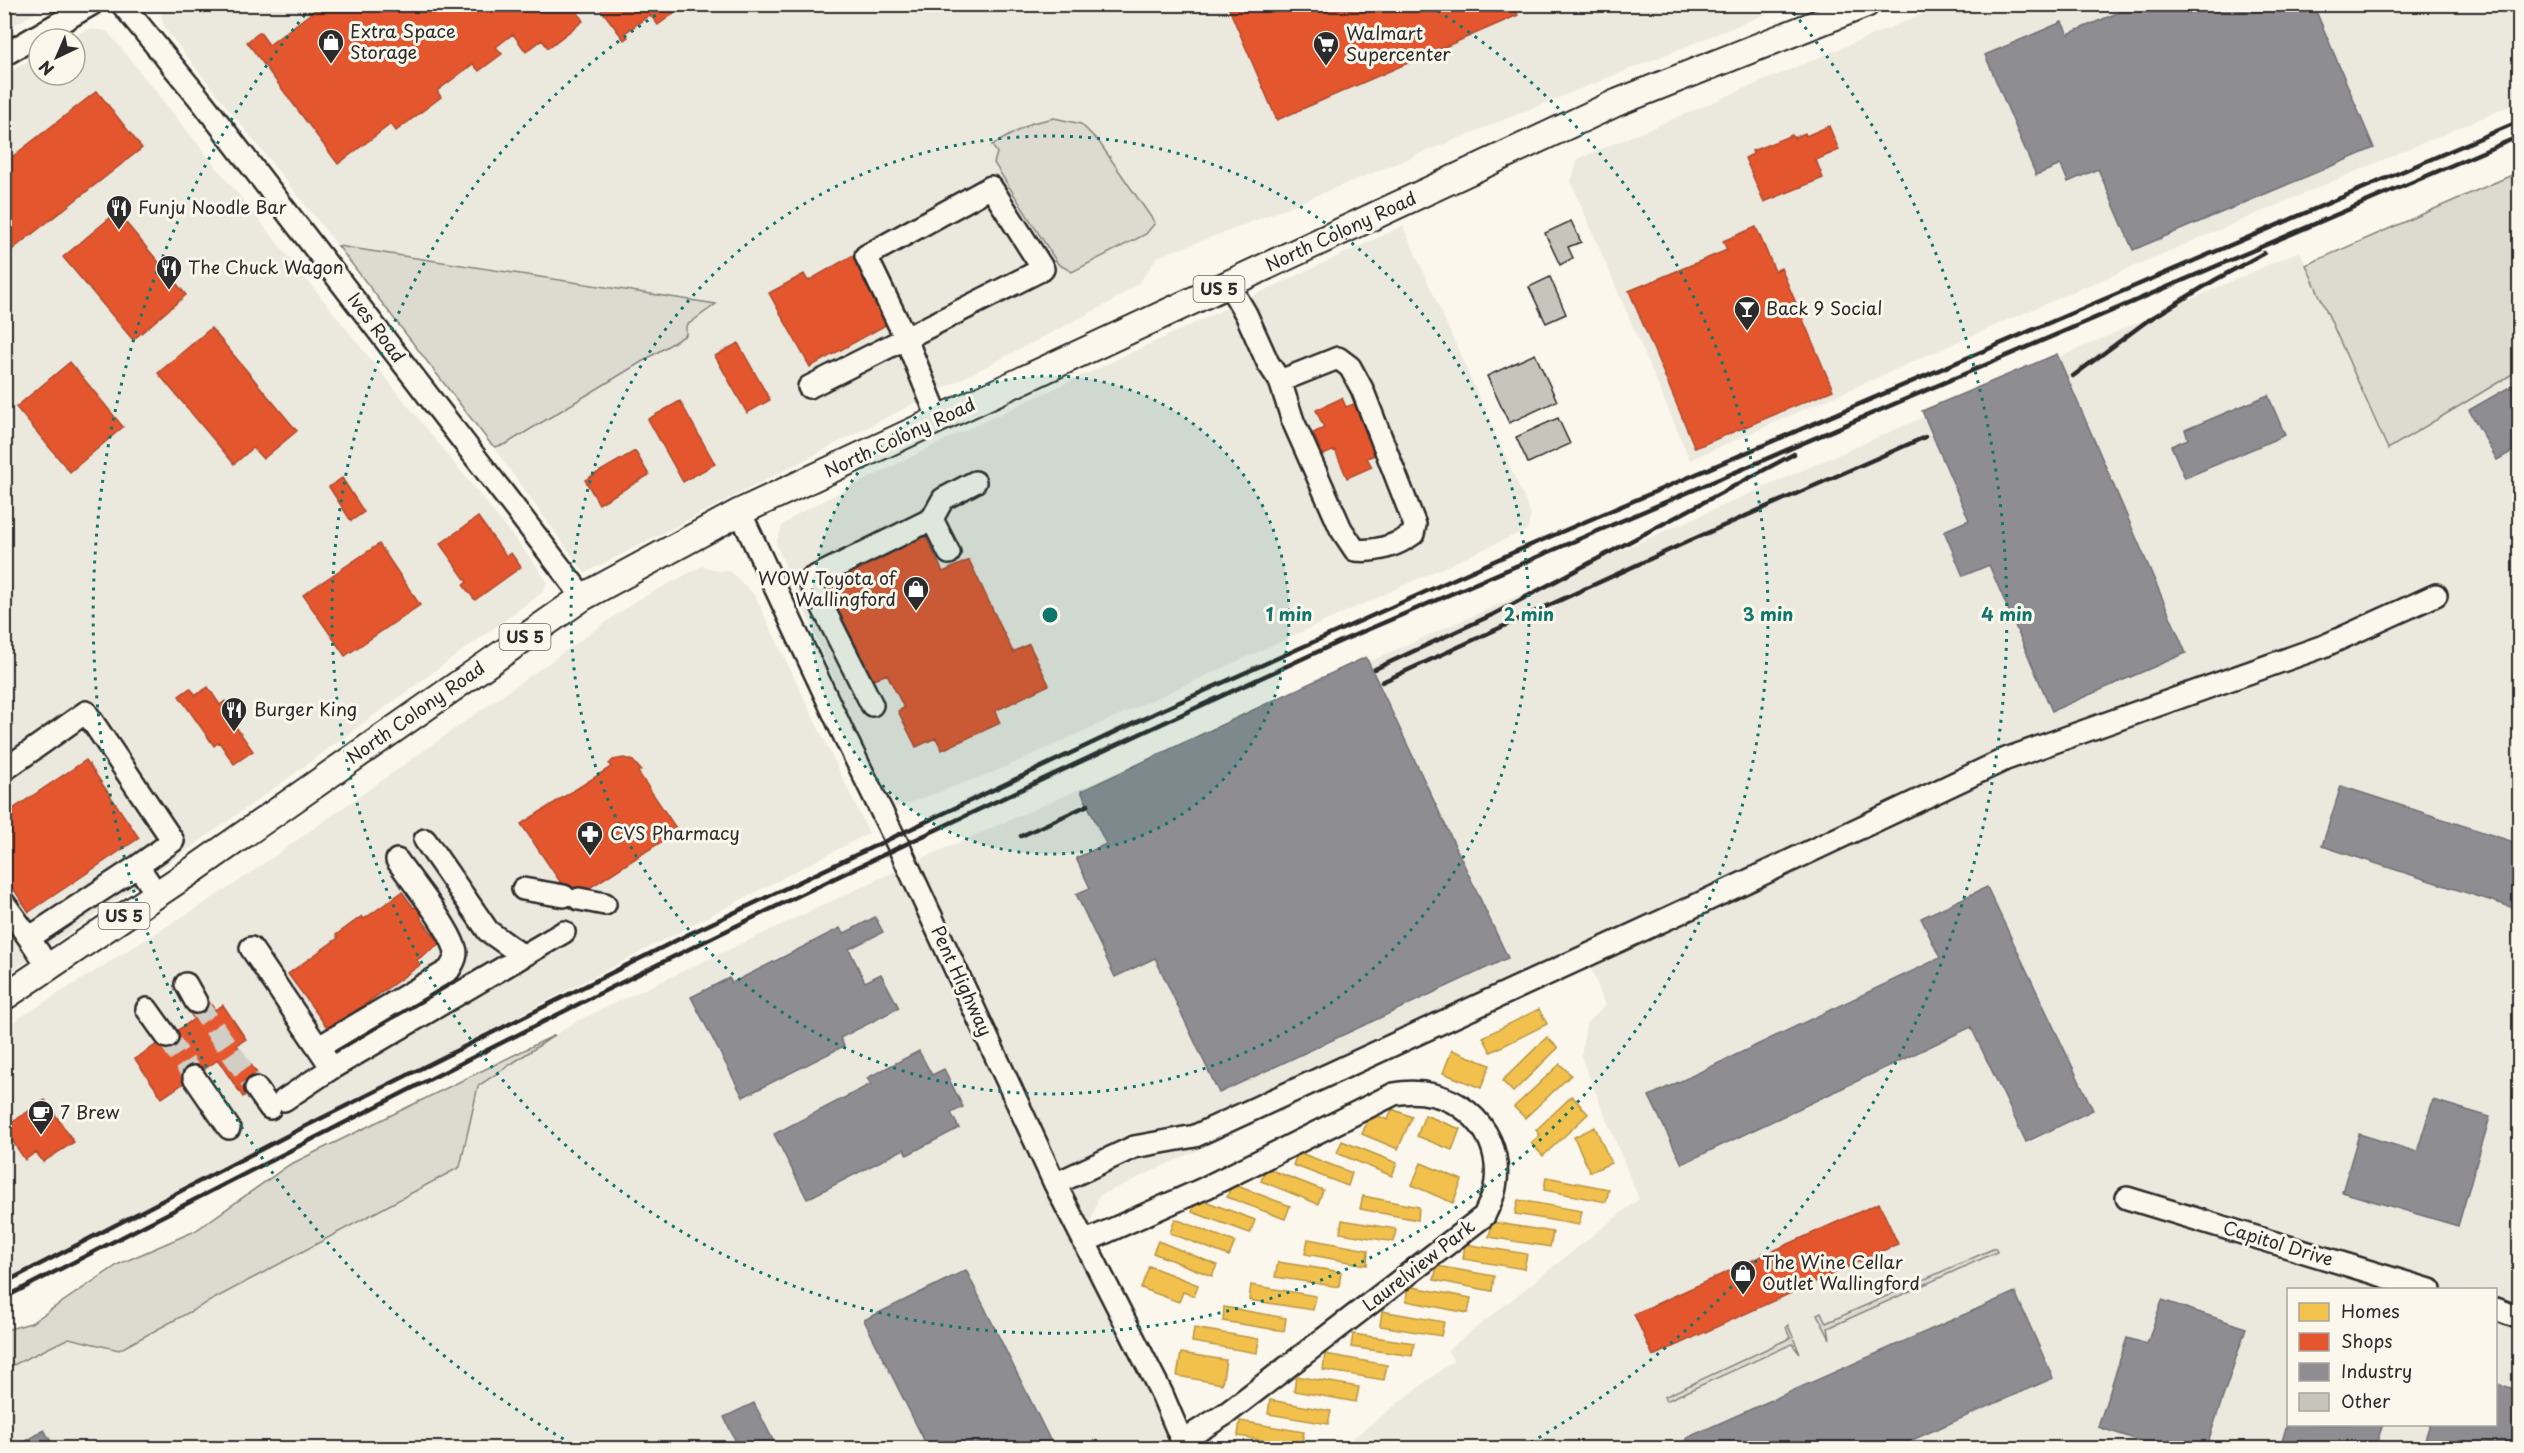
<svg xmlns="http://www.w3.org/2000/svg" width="2524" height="1453" font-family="'Playpen Sans',sans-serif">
<rect width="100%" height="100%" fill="#fbf7ec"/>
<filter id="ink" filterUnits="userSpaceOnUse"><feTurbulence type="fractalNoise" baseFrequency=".0167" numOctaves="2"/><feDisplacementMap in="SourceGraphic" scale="12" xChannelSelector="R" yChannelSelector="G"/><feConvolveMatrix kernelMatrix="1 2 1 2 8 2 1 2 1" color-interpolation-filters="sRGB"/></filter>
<g filter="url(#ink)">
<!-- built -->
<path fill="#ebe8de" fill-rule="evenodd" d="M5,4H49V5L5,30Z
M162,4L1788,5L1239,227L1157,257L1140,282L1111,302L585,573L490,443L495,447L506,444L685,335V326L715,304L338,246L165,29L161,15Z
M1944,5H2519V102L2010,319L1690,460L1571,182L1578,159Z
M89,29L107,31L536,565L547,582L543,592L280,784L106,908L5,976L4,75L39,55V75H75V39H66Z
M1403,226L1531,514L1528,529L994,772L889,810L776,544L782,526L799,513L953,436Z
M2300,251L2388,449L2519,370V1448H1340L1453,1361L1448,1350L1639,1199L1581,1057L1586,1024L1605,1006L1591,967L1099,1196L1090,1225L1196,1448H5V1369L69,1338L119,1350L460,1167L478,1086L575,1022L921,859ZM2288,1290H2496V1424H2288Z
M702,566L718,571H730L755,596L869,833L5,1283V1027L235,884L636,601Z"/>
<!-- green -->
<path fill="#dddad0" stroke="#84827e" stroke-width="1.5" d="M1054,118L1081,124L1099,142L1155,223L1146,234L1072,272L1058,264L994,163L997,153L992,145L1032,123Z
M2519,172V370L2388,449L2306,265Z
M338,246L716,304L686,326V335L506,444L495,447L490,443Z
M555,1035L478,1086L460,1167L119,1350L69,1338L5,1369V1330L31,1323L119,1264L195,1231L289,1165Z
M1995,1248L1997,1252L1828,1328L1830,1339L1817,1314L1821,1312L1826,1323Z
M1788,1325L1800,1354L1792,1344L1666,1401L1664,1397L1790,1338L1786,1327Z"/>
<!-- homes -->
<path fill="#f2c14e" stroke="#b69444" stroke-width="1.5" d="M1539,1009L1547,1024L1491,1052L1483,1037Z
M1547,1037L1558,1048L1513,1092L1502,1081Z
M1452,1050L1490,1065L1481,1088L1443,1073Z
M1560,1064L1571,1075L1525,1118L1514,1107Z
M1572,1096L1588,1114L1543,1156L1531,1143L1540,1135L1536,1130Z
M1392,1109L1412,1117L1398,1149L1362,1134L1371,1113L1388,1120Z
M1425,1115L1460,1129L1452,1150L1417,1136Z
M1595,1127L1611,1163L1590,1172L1574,1137Z
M1342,1141L1397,1163L1392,1176L1337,1153Z
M1298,1152L1352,1173L1348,1186L1293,1165Z
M1421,1163L1462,1180L1453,1203L1412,1185Z
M1266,1168L1323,1190L1318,1204L1261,1181Z
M1546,1177L1609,1189L1606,1202L1544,1190Z
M1232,1184L1290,1206L1285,1219L1227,1197Z
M1363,1196L1419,1207L1418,1220L1360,1209Z
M1197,1198L1255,1220L1250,1233L1192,1212Z
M1518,1200L1582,1211L1579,1225L1515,1214Z
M1175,1219L1235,1242L1229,1256L1170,1233Z
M1342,1220L1396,1229L1394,1242L1340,1233Z
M1492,1222L1553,1232L1550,1247L1489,1237Z
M1308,1239L1368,1250L1367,1265L1305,1254Z
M1158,1241L1217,1265L1212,1276L1153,1253Z
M1465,1244L1527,1254L1524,1269L1463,1259Z
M1278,1262L1341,1272L1339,1287L1275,1277Z
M1149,1266L1198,1285L1194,1296L1183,1292L1179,1302L1141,1288Z
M1437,1266L1494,1276L1492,1291L1434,1280Z
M1251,1285L1316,1296L1313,1310L1249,1300Z
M1408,1286L1471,1298L1468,1313L1406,1301Z
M1224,1307L1286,1318L1284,1331L1223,1321Z
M1382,1311L1444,1322L1441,1336L1380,1326Z
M1194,1328L1259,1339L1257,1353L1192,1342Z
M1353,1334L1414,1343L1412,1356L1351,1347Z
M1181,1353L1226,1360L1222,1384L1177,1376Z
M1325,1354L1387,1365L1384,1380L1323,1370Z
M1296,1376L1359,1387L1356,1402L1294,1391Z
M1270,1400L1331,1411L1328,1424L1268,1414Z
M1240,1421L1304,1432L1301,1447L1238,1436Z"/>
<!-- shops -->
<path fill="#e4572e" stroke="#ac4a2d" stroke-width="1.5" d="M323,4H589L578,13L583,21L548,48L542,40L526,52L513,34L496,47L502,54L479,71L473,64L437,91L441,97L396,131L391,124L338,164L247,42L260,32L269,45Z
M597,4H686L658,25L650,15L625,33L628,37L624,40Z
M1227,4H1513L1518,15L1277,120Z
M97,91L142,148L4,256V163Z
M1829,126L1839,150L1816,160L1823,178L1764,202L1745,158L1753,154L1752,151L1792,135L1794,138L1805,133L1806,136Z
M117,212L186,295L133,340L63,257Z
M1756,227L1775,271L1781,268L1833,390L1695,448L1629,291L1727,250L1723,241Z
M855,254L893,321L810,367L769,293L804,274L808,281Z
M211,328L297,431L263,459L253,448L234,464L158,373Z
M738,343L770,400L747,413L715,356Z
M70,362L123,427L70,472L16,407Z
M1342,398L1346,407L1354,404L1377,454L1367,458L1372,467L1347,478L1335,450L1323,455L1313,433L1324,428L1316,410Z
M680,401L715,464L683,482L648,419Z
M635,451L649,475L599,504L585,480Z
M342,478L364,512L351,521L329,487Z
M478,517L506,556L511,553L521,567L475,600L463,585L467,582L440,544Z
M923,531L943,572L969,560L1013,652L1029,644L1049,685L995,711L1000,723L942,750L936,738L916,747L898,711L904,708L887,674L873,680L823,579Z
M379,544L420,605L345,656L303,595Z
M208,687L220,705L225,701L236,717L231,720L253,751L234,764L219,742L214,746L179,696L190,688L196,695Z
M624,758L633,761L641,770L638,772L678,831L580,894L577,909L563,906L559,885L561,883L521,824L611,767L609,764L613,760Z
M86,760L139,838L29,912L4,875V815Z
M402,892L414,908L420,904L426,912L420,917L440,944L417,960L420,965L329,1030L288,974L338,938L336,935L362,916L364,919Z
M205,996L215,1010L223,1005L246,1039L237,1045L264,1083L243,1097L218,1060L162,1098L135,1059L194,1019L187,1009Z
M45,1100L74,1142L43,1162L36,1152L25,1160L4,1128Z
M1879,1203L1898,1244L1653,1356L1634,1314Z"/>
<!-- industry -->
<path fill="#8d8d92" stroke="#707073" stroke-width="1.5" d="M2138,4H2313L2374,148L2133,250L2098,169L2068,182L2061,165L2036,175L1985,55L2062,22L2068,34Z
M2057,354L2186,653L2052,711L1989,565L1963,576L1944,531L1969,520L1922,411Z
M2520,381V447L2497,460L2469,410Z
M2268,395L2285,435L2185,478L2171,446L2188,439L2185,430Z
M1366,657L1508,958L1219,1093L1155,958L1115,977L1076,894L1090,888L1076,858L1106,844L1081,791Z
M2341,786L2520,844V910L2322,846Z
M1987,887L2093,1110L2026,1142L1971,1027L1682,1164L1649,1096L1940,958L1921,918Z
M875,917L883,932L849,949L865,982L881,974L899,1008L840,1038L844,1046L743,1097L691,997L729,978L732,983L840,928L843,934Z
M919,1051L932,1075L944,1069L963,1107L951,1113L959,1128L907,1155L904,1149L807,1199L774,1134L871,1084L867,1078Z
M2433,1100L2490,1117L2458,1226L2342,1192L2359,1134L2417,1152Z
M966,1270L1054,1448H928L864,1320Z
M2015,1292L2053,1378L1894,1448H1691L1686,1438Z
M2162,1300L2246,1328L2206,1448H2162L2098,1427L2127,1338L2147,1344Z
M2496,1383L2520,1391V1448H2422L2430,1424H2496Z
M754,1403L777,1448H732L738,1446L724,1417Z
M2288,1421V1424H2383L2375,1448H2280Z
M44,1430L55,1448H15Z"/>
<!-- building -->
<path fill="#c7c4bc" stroke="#2b2b2b" stroke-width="1.5" d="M1571,221L1581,242L1568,247L1573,258L1560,265L1545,233Z
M1550,277L1566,314L1546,323L1529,287Z
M1535,354L1557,401L1509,423L1487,376Z
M1558,418L1570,444L1528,463L1516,437Z"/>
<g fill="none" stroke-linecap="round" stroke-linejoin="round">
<!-- minor-tunnel -->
<path stroke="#d1cec5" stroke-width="21" stroke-dasharray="21 10" stroke-linecap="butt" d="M196,1002L256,1088
M167,1037L194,1077"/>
<!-- minor casing -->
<g stroke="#2b2b2b" stroke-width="26">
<path id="minor" d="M122,4L203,103L583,597
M4,55L92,4
M1229,285L1246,314L1268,363L1280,381L1293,421L1341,529L1355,550C1376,552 1396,546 1413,534L1415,525L1362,389L1350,367L1338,358L1280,381
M809,387L1043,269L991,187L866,256L906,339L939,420
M740,512L844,735L899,847L1055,1184L1162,1394L1185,1448
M932,519L949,553
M872,705L809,580L932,519L943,499L975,482
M4,770L86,712L173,841L138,866
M425,840L488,931L523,956
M523,889L564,896
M579,899L605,904
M4,903L29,938
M251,948L326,1059
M49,968L29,938L138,866L156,893
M186,984L196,1002
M147,1009L167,1037
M319,1047L449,970C453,963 458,956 455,948C446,922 413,883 397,860
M194,1077L229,1128
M256,1088L270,1108
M284,1100L332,1068L564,932
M1055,1184L1134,1147L1195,1136L1701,903L2006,759L2324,646L2436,595
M2127,1198L2430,1290
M1084,1242L1205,1188L1394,1094C1448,1083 1502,1123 1496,1181C1495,1194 1489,1205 1484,1216L1227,1413L1182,1441
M2496,1309L2520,1318"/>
</g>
<!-- major casing -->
<g stroke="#2b2b2b" stroke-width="30">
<path id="major" d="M4,997L196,868L583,597L740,512L1616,103L1866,4"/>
</g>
<!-- minor -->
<use href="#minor" stroke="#fbf7ec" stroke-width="21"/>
<!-- major -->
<use href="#major" stroke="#fbf7ec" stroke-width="26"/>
<!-- rail -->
<path stroke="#2b2b2b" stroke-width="4.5" d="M2073,376L2147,321L2215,280L2264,253
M1375,669L1494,614L1794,454
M1382,682L1689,541L1925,437
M1021,836L1088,805
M4,1283L302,1128L689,934L1164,709L1512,553L2520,121
M4,1298C231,1181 456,1064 685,951C902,844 1121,742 1341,641L2520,136"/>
</g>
</g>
<!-- distance rings -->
<circle cx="1050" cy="615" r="239" fill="#0f766e" fill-opacity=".12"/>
<g fill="none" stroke="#0f766e" stroke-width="3" stroke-dasharray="3 6">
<circle cx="1050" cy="615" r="239"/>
<circle cx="1050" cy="615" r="479"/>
<path d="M1430 6A718 718 0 1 1 670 6"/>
<path d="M579 1448A957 957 0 0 1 312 6M1788 6A957 957 0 0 1 1521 1448"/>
</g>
<!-- icons -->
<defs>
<g id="shop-pin" transform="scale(1.35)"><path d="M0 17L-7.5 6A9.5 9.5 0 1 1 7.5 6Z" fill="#2b2b2b" stroke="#fbf7ec"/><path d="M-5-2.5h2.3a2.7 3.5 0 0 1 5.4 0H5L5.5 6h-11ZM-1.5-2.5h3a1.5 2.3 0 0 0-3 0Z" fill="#fff"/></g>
<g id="supermarket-pin" transform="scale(1.35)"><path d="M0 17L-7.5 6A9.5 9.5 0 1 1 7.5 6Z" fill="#2b2b2b" stroke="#fbf7ec"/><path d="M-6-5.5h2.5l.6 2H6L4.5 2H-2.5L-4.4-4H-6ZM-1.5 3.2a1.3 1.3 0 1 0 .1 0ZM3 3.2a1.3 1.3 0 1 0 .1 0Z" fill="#fff"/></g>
<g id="restaurant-pin" transform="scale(1.35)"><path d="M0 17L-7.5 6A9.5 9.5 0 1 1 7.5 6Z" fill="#2b2b2b" stroke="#fbf7ec"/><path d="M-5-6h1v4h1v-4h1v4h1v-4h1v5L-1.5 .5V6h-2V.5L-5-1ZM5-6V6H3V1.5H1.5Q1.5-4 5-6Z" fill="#fff"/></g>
<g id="bar-pin" transform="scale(1.35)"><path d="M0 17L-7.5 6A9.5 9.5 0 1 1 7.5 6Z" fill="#2b2b2b" stroke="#fbf7ec"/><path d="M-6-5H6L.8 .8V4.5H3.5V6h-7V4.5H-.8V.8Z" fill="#fff"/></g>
<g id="pharmacy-pin" transform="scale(1.35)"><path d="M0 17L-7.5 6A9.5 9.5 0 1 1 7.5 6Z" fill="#2b2b2b" stroke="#fbf7ec"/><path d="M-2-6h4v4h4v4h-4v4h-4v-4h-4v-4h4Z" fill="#fff"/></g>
<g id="cafe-pin" transform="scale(1.35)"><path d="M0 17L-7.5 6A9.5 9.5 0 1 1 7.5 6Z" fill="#2b2b2b" stroke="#fbf7ec"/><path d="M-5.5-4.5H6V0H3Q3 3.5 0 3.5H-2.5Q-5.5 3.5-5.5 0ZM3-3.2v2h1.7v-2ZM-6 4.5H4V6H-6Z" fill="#fff"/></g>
</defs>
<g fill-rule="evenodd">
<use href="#shop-pin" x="331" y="42"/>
<use href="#supermarket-pin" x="1326" y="44"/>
<use href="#restaurant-pin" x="119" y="208"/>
<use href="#restaurant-pin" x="169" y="268"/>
<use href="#bar-pin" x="1747" y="309"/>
<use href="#shop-pin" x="916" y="589"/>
<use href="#restaurant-pin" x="234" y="710"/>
<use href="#pharmacy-pin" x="590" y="834"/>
<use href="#cafe-pin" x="41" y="1113"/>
<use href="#shop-pin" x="1743" y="1273"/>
</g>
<g text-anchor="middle" stroke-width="6" stroke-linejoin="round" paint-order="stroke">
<!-- shield labels -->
<g fill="#fbf7ec" stroke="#696865" stroke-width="1.5">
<rect x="1193.5" y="276" width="51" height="26" rx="4.5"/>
<rect x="499.5" y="624" width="51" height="26" rx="4.5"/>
<rect x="98.5" y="903" width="51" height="26" rx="4.5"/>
</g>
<g font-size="16" font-weight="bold" fill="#2b2b2b">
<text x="1219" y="295">US 5</text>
<text x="525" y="643">US 5</text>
<text x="124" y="922">US 5</text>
</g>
<!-- poi labels -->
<g font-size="18" fill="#2b2b2b" stroke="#fbf7ec" text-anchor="start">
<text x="350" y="38">Extra Space<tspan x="350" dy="21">Storage</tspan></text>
<text x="1346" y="40">Walmart<tspan x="1346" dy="21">Supercenter</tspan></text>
<text x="138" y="214">Funju Noodle Bar</text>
<text x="188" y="274">The Chuck Wagon</text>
<text x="1766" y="315">Back 9 Social</text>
<text x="896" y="585" text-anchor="end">WOW Toyota of<tspan x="896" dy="21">Wallingford</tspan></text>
<text x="254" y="716">Burger King</text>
<text x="610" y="840">CVS Pharmacy</text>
<text x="60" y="1119">7 Brew</text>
<text x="1762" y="1269">The Wine Cellar<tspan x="1762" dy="21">Outlet Wallingford</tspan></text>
</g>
<!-- street labels -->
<g font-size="18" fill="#2b2b2b" stroke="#fbf7ec">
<text transform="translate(1341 232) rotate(-25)" y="6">North Colony Road</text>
<text transform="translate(376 328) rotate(53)" y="6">Ives Road</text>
<text transform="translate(900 438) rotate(-25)" y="6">North Colony Road</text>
<text transform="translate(416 713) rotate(-35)" y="6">North Colony Road</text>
<text transform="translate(961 981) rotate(65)" y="6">Pent Highway</text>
<text transform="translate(2278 1244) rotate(17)" y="6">Capitol Drive</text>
<text transform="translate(1419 1266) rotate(-38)" y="6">Laurelview Park</text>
</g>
</g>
<circle cx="1050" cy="615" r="9" fill="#0f766e" stroke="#fbf7ec" stroke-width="3"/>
<g font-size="18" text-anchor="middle" font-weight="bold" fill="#0f766e" stroke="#fbf7ec" stroke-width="6" stroke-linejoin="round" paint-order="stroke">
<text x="1289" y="621">1 min</text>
<text x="1529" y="621">2 min</text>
<text x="1768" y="621">3 min</text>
<text x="2007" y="621">4 min</text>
</g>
<!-- margin -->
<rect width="2524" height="1453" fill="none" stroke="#fbf7ec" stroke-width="24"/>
<rect x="12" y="12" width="2500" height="1429" fill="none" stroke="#2b2b2b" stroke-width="2" filter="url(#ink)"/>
<!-- legend -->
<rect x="2287" y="1288" width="210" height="138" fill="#fbf7ec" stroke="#a8a59f" stroke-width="1.5"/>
<rect x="2299" y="1303" width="30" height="18" fill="#f2c14e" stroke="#a8a59f" stroke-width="1.5"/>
<text x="2341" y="1318" font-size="18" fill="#2b2b2b">Homes</text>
<rect x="2299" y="1333" width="30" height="18" fill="#e4572e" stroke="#a8a59f" stroke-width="1.5"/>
<text x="2341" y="1348" font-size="18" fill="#2b2b2b">Shops</text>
<rect x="2299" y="1363" width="30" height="18" fill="#8d8d92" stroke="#a8a59f" stroke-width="1.5"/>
<text x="2341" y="1378" font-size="18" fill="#2b2b2b">Industry</text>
<rect x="2299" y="1393" width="30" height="18" fill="#c7c4bc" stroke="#a8a59f" stroke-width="1.5"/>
<text x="2341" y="1408" font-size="18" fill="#2b2b2b">Other</text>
<!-- north arrow -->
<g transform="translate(57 57) rotate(224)"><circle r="28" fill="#fbf7ec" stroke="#a8a59f" stroke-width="1.5"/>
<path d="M0-4.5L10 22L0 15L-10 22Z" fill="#2b2b2b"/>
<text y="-9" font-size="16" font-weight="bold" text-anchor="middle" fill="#2b2b2b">N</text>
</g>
</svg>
